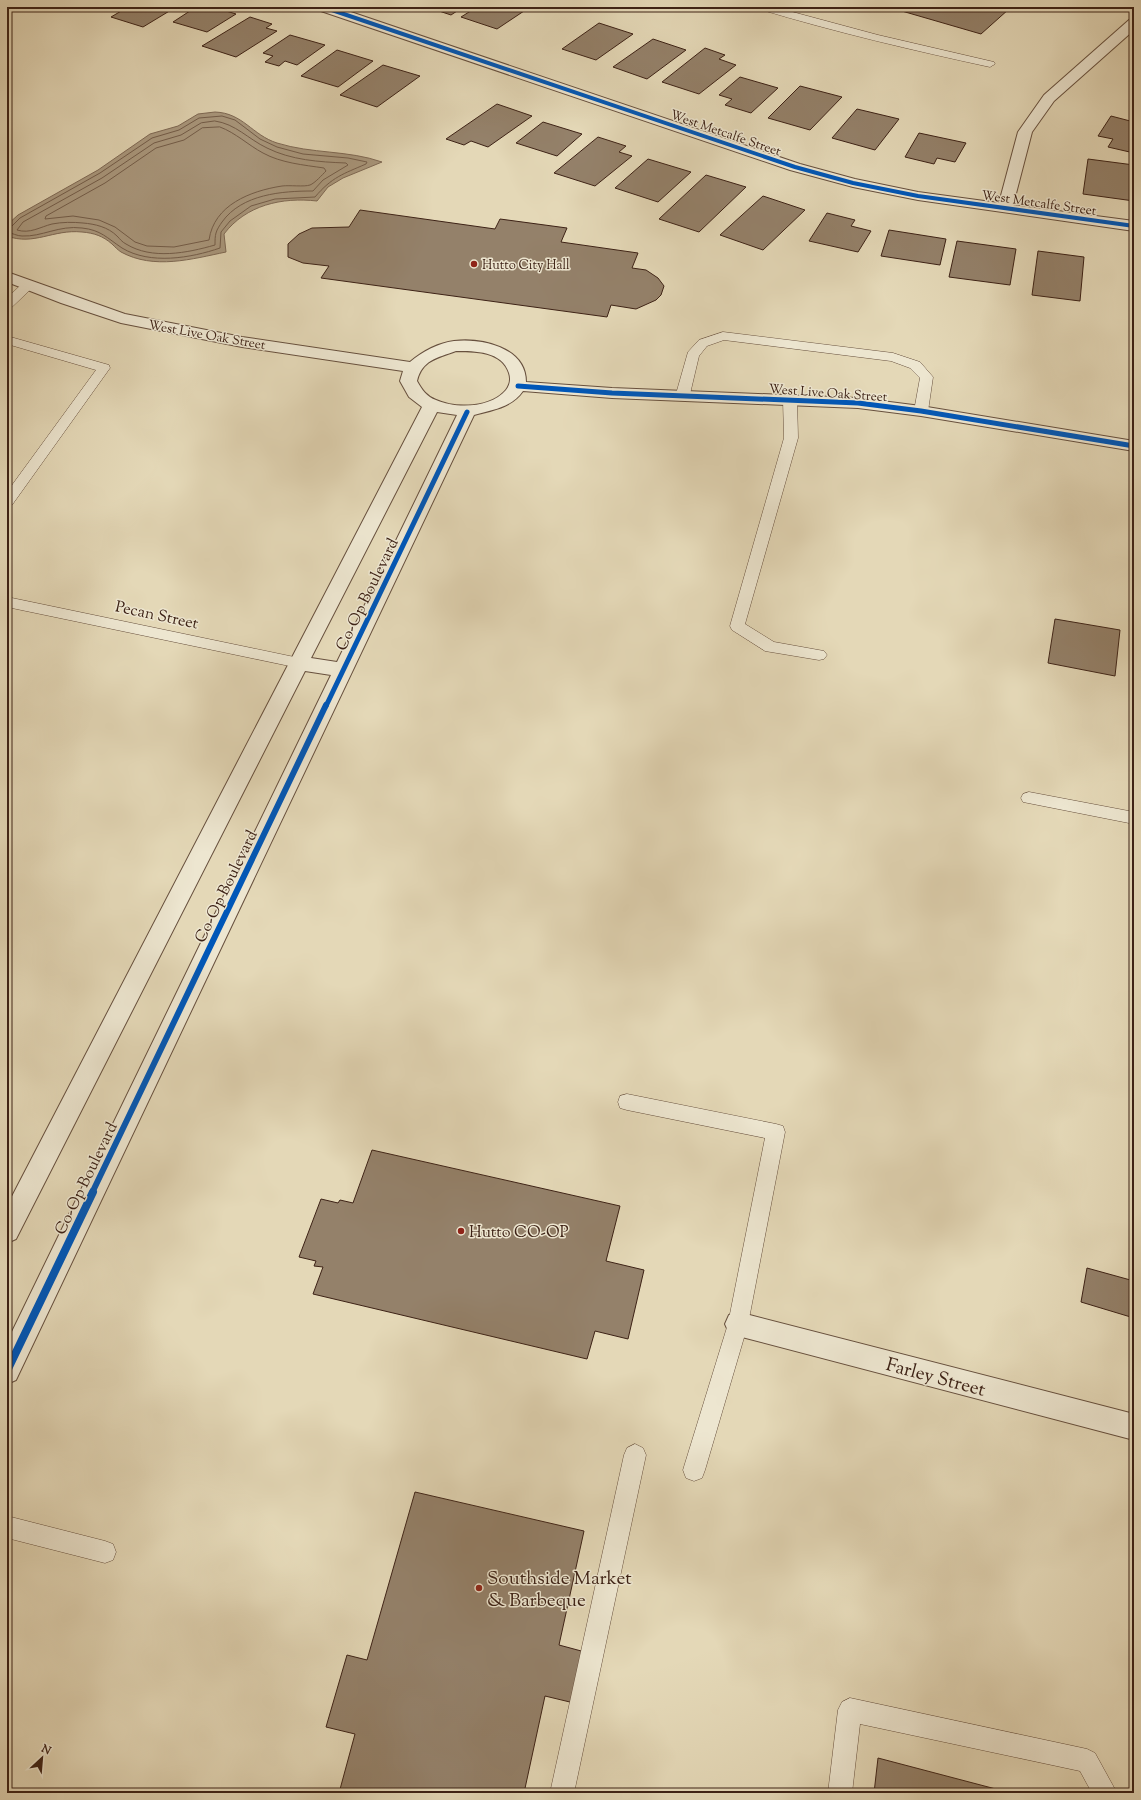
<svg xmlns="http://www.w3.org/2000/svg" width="1141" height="1800" font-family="'Sorts Mill Goudy',serif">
<rect width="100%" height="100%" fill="#e4d8b7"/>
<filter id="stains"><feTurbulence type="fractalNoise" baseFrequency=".005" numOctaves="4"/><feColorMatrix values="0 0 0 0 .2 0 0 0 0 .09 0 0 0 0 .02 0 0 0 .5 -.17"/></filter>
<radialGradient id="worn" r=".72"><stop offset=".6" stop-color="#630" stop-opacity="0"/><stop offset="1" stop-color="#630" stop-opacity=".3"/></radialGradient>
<!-- water -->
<path fill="#ab9a80" stroke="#7f6a56" d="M215,112C243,113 252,135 277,143C312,154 348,150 382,162L343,178L328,187L317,201C282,197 246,205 224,234L226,252C192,259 154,270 121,252C118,250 115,247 112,244C103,236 94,233 82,232C53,229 34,246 7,236V225L18,215L98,170L150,134L178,126L198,114Z"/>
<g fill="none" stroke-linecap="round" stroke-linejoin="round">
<!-- shore -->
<path stroke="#745e4b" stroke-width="1" d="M215,121C236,124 248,139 267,148C291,160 319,162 346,163L348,165L323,180L313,191C282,191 242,194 222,222C220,225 217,229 216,233C215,236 215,241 215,245C187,253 152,260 126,244C122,242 120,239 117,236C108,227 95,224 83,223C73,222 62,222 52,224C40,227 30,234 17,230L23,222L102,178L154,143L181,135L201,123Z
M220,127C236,133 248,145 263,153C281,163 304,165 324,168L326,171C322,175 315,183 310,185C304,187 290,185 282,186C250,191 214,205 209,240L174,247L147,246L135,242L115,227L99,220L73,216L45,219L46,216L105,183L156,148L184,140L202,128Z
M7,227H11L20,218L100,173L152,138L179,130L199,118L222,116L235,120L260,139L277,147L303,154L348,158L367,162L366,164C343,174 332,177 315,197L275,199L251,206L230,221L221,232L220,248C191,258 150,265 122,248C107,238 101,230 82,228C59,225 42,237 22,236C17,236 12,233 7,232"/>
</g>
<!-- building -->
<path fill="#94816a" stroke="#3d2216" d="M128,7H176L143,27L111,17Z
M196,7H213L236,14L207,32L173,22Z
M432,7H463L451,15L430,8Z
M477,7H530L497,29L461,17Z
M888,7H1002L1009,9L981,34Z
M250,17L272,24L266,28L277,31L236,57L202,46Z
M599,23L633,34L596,60L562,49Z
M290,35L325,45L297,65L285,61L279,66L265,62L273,56L263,53Z
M653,39L686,50L647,79L613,67Z
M705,48L725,55L719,59L736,65L699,94L662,82Z
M337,50L373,61L338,87L301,76Z
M383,65L420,76L377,107L340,95Z
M740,77L778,88L751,113L725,105L732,99L719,95Z
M800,86L842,97L810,130L768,118Z
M497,104L532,116L488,147L471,141L464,145L446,139Z
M857,109L899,119L875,150L832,138Z
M1111,116L1134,122V153L1108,147L1113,139L1098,136Z
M543,122L582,134L557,156L516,143Z
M919,133L966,143L955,162L937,158L934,164L905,157Z
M598,137L626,146L619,152L632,156L595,186L554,173Z
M648,159L691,172L658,202L615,188Z
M1088,159L1134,165V201L1083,194Z
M706,175L746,187L699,232L659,219Z
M763,196L805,210L763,250L720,235Z
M360,210L495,229L500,219L567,228L561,242L638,253L632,268L646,270L658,278L664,286L661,295L656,300L636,309L611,305L607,317L321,278L329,266L303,263L288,257V244L299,234L312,228L349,227Z
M827,213L855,220L851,226L871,231L858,252L809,241Z
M889,230L946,239L940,265L881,256Z
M957,241L1016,249L1010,285L949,277Z
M1038,251L1084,257L1080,301L1032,295Z
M1055,619L1120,630L1115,676L1048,663Z
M372,1150L620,1206L606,1261L644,1270L628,1339L595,1331L587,1359L313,1294L323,1267L314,1266L316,1261L299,1257L321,1199L338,1203L340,1200L353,1203Z
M1087,1268L1134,1281V1318L1081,1302Z
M415,1492L584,1531L559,1645L585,1652L574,1703L545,1696L524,1793H339L355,1734L326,1727L347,1655L367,1660Z
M878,1758L1011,1793H874Z"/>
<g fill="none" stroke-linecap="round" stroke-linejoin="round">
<!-- service casing -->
<g stroke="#67503e" stroke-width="1">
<path id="service" d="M758,7H774L878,35L994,62L995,64L990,67C912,50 835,32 759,9Z
M28,281L32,282L34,285L32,288L11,308L7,309V298L24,282Z
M723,332L893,353L920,362L933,377L928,411L926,414H916L914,411L920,378L910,368L891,361L724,340L707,346L699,356L690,394L688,397H678L676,394L688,352L699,340Z
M7,336L109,365L110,368L12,505L7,506V492L96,370L7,344Z
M790,395L795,396L797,399L798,438L745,624L774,642L824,651L827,655L824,659L819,660L765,651L732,630L730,626L784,438L783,399L785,396Z
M7,597L299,658L304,659L307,663L304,667L299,668L7,607Z
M1029,792L1134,812V824L1023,802L1021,798L1023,794Z
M627,1094L776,1124L783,1126L785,1132L748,1324L705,1470L702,1478L694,1481L686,1478L683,1470L728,1324L765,1138L627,1110L620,1108L618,1102L620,1096Z
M635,1444L643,1448L646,1455L574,1793H550L624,1455L627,1448Z
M7,1516L105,1541L113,1544L116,1552L113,1560L105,1563L7,1538Z
M850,1698L1087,1749L1095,1753L1117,1793H1092L1080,1771L860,1724L852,1793H828L838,1710L842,1702Z"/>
</g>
<!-- minor casing -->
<g stroke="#67503e" stroke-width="2">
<path id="minor" d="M317,7H336L800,164L855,179L918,192L999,203L1018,132L1044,95L1129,20L1134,19V30L1054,101L1032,132L1013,205L1134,221V231L918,200L853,187L790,170L318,10Z
M7,272L125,314L242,337L410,362C422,352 438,343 454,341C481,338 526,347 526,382L612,388L858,398L921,406L1134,441V451L921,416L858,408L612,398L523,391C511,408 492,410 474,415L16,1380L7,1384V1342L331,675L305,671L16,1239L7,1243V1206L422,407L409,397L400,381L403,371L242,347L121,323L61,303L7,282ZM456,351C475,351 502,351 509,373C511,379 510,385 506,390C491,408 456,409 436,400C427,397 422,390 417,381C422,360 437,358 456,351ZM437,412L457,415L337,662L311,658Z
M738,1312L1134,1414V1440L738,1336L729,1333L725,1324L729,1315Z"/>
</g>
<!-- service -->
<use href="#service" fill="#ede6d0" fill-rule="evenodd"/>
<!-- minor -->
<use href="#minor" fill="#ede6d0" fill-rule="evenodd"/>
<!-- cycleway-far3 casing -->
<g stroke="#ede6d0" stroke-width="5.5">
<path id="cycleway-far3" d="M323,7L795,167L853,183L918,196L1134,226"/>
</g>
<!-- cycleway-far2 casing -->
<g stroke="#ede6d0" stroke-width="7">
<path id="cycleway-far2" d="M518,386L612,393L858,403L921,411L1134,446
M326,706L467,412"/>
</g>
<!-- cycleway-far1 casing -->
<g stroke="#ede6d0" stroke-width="8">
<path id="cycleway-far1" d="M92,1193L326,705"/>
</g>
<!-- cycleway casing -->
<g stroke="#ede6d0" stroke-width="10">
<path id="cycleway" d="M7,1371L93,1192"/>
</g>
<!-- cycleway-far3 -->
<use href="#cycleway-far3" stroke="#0057b8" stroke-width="4"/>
<!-- cycleway-far2 -->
<use href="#cycleway-far2" stroke="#0057b8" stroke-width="5"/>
<!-- cycleway-far1 -->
<use href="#cycleway-far1" stroke="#0057b8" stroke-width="6"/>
<!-- cycleway -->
<use href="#cycleway" stroke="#0057b8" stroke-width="8"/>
</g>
<!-- markers -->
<g fill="#8f2418" stroke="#ede6d0" stroke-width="1.5">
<circle cx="474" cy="264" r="4"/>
<circle cx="461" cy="1231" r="4"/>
<circle cx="479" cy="1588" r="4"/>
</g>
<g text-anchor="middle" stroke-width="3" stroke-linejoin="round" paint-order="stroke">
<!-- far-street labels -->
<g font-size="13" fill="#3d2216" stroke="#ede6d0">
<text transform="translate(726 132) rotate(19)" y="5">West Metcalfe Street</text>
<text transform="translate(1039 202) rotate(8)" y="5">West Metcalfe Street</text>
<text transform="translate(207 334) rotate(10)" y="5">West Live Oak Street</text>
<text transform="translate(828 392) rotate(4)" y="5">West Live Oak Street</text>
</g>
<!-- far-poi labels -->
<g font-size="13" fill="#3d2216" stroke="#ede6d0" text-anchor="start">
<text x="482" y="269">Hutto City Hall</text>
</g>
<!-- street labels -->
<g font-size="16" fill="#3d2216" stroke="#ede6d0">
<text transform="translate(366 594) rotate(-64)" y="6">Co-Op Boulevard</text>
<text transform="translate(157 614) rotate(12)" y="6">Pecan Street</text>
<text transform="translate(225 886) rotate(-64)" y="6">Co-Op Boulevard</text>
<text transform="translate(85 1178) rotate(-64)" y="6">Co-Op Boulevard</text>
</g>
<!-- poi labels -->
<g font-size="16" fill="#3d2216" stroke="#ede6d0" text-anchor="start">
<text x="469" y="1237">Hutto CO-OP</text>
</g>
<!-- near-street labels -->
<g font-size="19" fill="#3d2216" stroke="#ede6d0">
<text transform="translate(936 1376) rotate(15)" y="7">Farley Street</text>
</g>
<!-- near-poi labels -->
<g font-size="19" fill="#3d2216" stroke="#ede6d0" text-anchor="start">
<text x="487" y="1584">Southside Market<tspan x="487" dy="22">&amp; Barbeque</tspan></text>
</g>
</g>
<!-- margin -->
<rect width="1141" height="1800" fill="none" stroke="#e4d8b7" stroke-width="24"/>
<rect x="8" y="8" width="1125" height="1784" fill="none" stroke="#3d2216" stroke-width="2"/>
<rect x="12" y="12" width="1117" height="1776" fill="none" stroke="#3d2216"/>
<!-- north arrow -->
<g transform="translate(42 1758) rotate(26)" stroke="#ede6d0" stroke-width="3" paint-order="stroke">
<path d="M0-3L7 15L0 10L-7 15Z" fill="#3d2216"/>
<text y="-6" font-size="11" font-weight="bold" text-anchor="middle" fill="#3d2216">N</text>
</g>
<rect width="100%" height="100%" filter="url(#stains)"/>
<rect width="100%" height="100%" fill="url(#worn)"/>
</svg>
